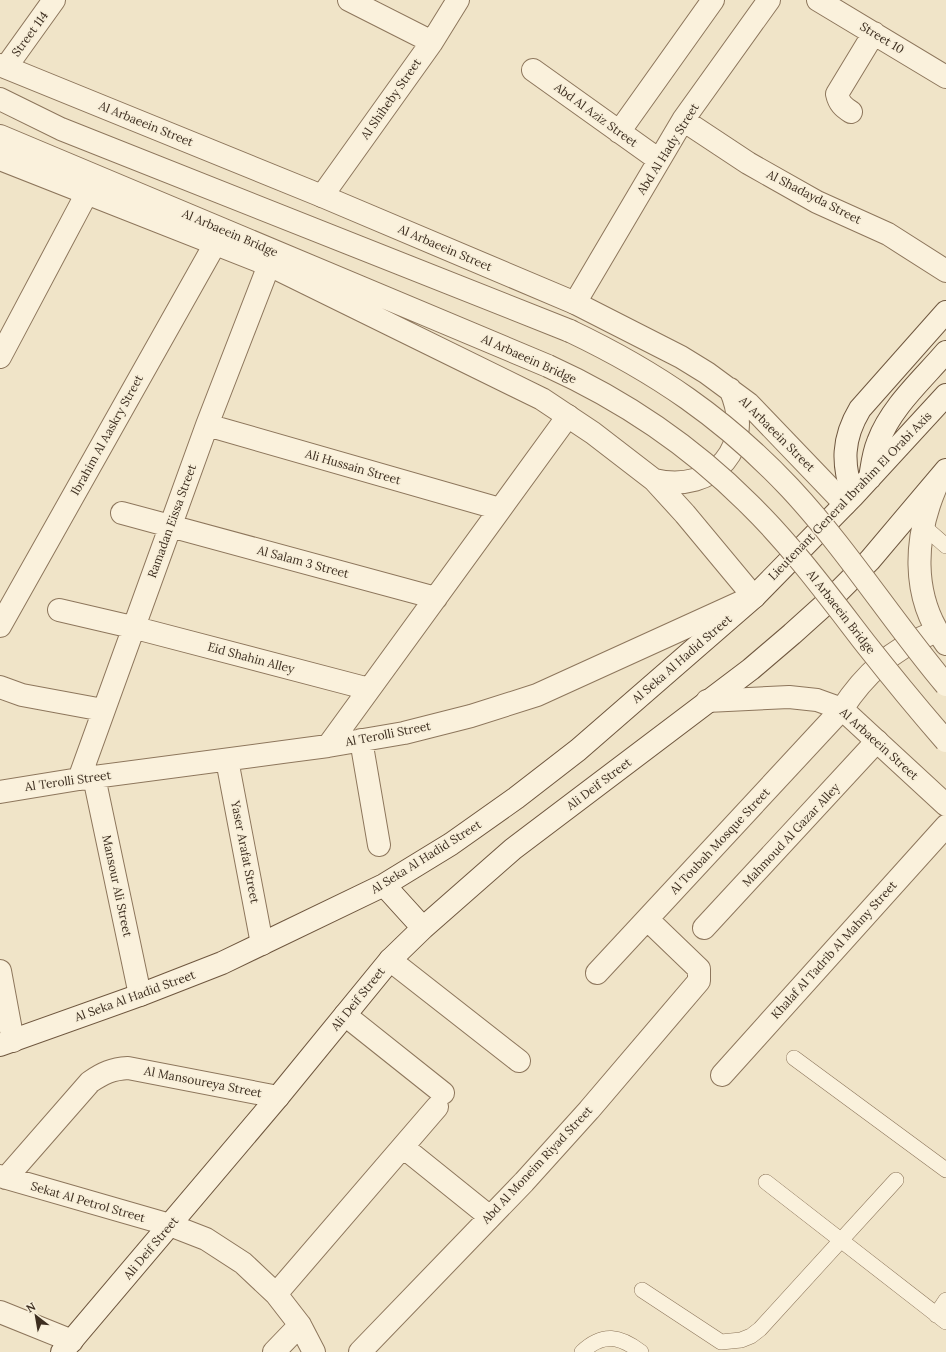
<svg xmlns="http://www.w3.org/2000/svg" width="946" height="1352" font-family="Lora,serif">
<rect width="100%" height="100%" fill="#f0e4c8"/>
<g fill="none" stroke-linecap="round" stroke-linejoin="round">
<!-- service casing -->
<g stroke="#8d765c" stroke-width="16">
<path id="service" d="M922,525L946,546
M794,1058L946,1170
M766,1182L946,1322
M642,1290L721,1342L741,1340L751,1336L760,1329L896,1180
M936,1315L946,1300
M582,1352C603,1332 620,1336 641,1352"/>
</g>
<!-- minor casing -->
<g stroke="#8d765c" stroke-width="24">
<path id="minor" d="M349,0L432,42
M818,0L946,77
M6,67L54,0
M533,70L659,160
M851,112C843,107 839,103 837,94L874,33
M683,120L748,163L817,202L888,234L946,271
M619,132L713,0
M322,196L432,42L458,0
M575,303L683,120L769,0
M0,357L87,193
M207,425L500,509
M122,513L436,598
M59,610L132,627L369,689
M0,626L215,244
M0,687L22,695L103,710
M361,740L379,845
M328,746L568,416
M227,760L262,944
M94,777L140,995
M79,779L207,425L269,265
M0,792L79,779L328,746L404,733L471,716L537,695L748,599
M704,928L877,741
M390,960L519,1061
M0,971L13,1041
M597,973L842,709
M345,1015L443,1093
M722,1075L946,826
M403,1147L490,1217
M0,1176L170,1225L206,1239L243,1263L276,1294L300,1325L314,1352
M6,1178L90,1082C103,1073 112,1069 128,1068L278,1097
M276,1294L437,1107
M0,1312L72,1341
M274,1352L300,1325
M360,1352L524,1182L589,1110L699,981V969L647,919"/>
</g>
<!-- tertiary casing -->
<g stroke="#8d765c" stroke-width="24">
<path id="tertiary" d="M0,65L322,196L575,303L681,357L707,373L749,404L845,504
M0,99L61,129L570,331
M0,136L548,366
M0,159L269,265L542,399L593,433L654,480L685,514L754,597
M654,480C715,494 756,446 730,389
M938,482C914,535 910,596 946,644
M707,701L789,697L817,700L842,709L946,805
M842,709C864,675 891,650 928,635"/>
</g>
<!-- secondary casing -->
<g stroke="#6f573f" stroke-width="24">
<path id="secondary" d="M870,478C872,466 873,454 878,442C891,407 922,380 946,352
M853,496C842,464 842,439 860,409L946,312
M384,885L423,928
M0,1045L140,995L222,963L384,885L451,844L516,798L578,750L754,597L853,496L946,395
M62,1352L278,1097L390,960L423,928L513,849L751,669L792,634L832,598L870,560L946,470"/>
</g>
<!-- service -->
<use href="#service" stroke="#faf1dc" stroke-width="15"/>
<!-- minor -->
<use href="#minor" stroke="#faf1dc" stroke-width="22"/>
<!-- tertiary -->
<use href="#tertiary" stroke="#faf1dc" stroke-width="22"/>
<!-- secondary -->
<use href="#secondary" stroke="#faf1dc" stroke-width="22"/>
<!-- tertiary-bridge casing -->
<g stroke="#8d765c" stroke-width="24" stroke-linecap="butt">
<path id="tertiary-bridge" d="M570,331C656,372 724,418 790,488C847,549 892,621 946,685
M548,366C623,400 691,446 749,504C792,546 828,595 865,643C891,676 918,709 946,741"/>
</g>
<!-- tertiary-bridge -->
<use href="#tertiary-bridge" stroke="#faf1dc" stroke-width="22"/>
</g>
<g text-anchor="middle" stroke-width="3" stroke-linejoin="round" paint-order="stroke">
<!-- street labels -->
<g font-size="12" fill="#3d2e20" stroke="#f7eed8">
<text transform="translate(30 34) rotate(-54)" y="4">Street 114</text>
<text transform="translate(882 38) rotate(31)" y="4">Street 10</text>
<text transform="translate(391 99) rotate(-55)" y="4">Al Shiheby Street</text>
<text transform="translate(596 115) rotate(36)" y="4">Abd Al Aziz Street</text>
<text transform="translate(146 124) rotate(22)" y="4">Al Arbaeein Street</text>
<text transform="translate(668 149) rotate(-58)" y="4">Abd Al Hady Street</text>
<text transform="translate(814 197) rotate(27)" y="4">Al Shadayda Street</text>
<text transform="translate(230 233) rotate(23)" y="4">Al Arbaeein Bridge</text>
<text transform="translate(445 248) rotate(23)" y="4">Al Arbaeein Street</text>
<text transform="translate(529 359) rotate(24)" y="4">Al Arbaeein Bridge</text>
<text transform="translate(777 434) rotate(45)" y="4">Al Arbaeein Street</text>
<text transform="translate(107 435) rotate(-61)" y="4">Ibrahim Al Aaskry Street</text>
<text transform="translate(353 467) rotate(16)" y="4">Ali Hussain Street</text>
<text transform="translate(850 496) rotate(-46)" y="4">Lieutenant General Ibrahim El Orabi Axis</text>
<text transform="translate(172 521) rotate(-70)" y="4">Ramadan Eissa Street</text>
<text transform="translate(303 562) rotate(15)" y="4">Al Salam 3 Street</text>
<text transform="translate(841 612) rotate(52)" y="4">Al Arbaeein Bridge</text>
<text transform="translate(251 658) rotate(15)" y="4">Eid Shahin Alley</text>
<text transform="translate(682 659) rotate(-41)" y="4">Al Seka Al Hadid Street</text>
<text transform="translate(388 734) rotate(-11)" y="4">Al Terolli Street</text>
<text transform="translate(879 744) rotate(42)" y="4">Al Arbaeein Street</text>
<text transform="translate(68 781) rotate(-8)" y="4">Al Terolli Street</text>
<text transform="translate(599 784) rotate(-37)" y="4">Ali Deif Street</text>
<text transform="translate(791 835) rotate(-47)" y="4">Mahmoud Al Gazar Alley</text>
<text transform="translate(720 841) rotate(-47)" y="4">Al Toubah Mosque Street</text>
<text transform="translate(245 852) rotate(79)" y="4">Yaser Arafat Street</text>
<text transform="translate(426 857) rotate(-32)" y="4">Al Seka Al Hadid Street</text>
<text transform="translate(117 886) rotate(78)" y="4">Mansour Ali Street</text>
<text transform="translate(834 950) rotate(-48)" y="4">Khalaf Al Tadrib Al Mahny Street</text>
<text transform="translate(135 996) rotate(-20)" y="4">Al Seka Al Hadid Street</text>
<text transform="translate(358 999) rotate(-51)" y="4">Ali Deif Street</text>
<text transform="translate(203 1082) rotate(11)" y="4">Al Mansoureya Street</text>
<text transform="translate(537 1165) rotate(-47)" y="4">Abd Al Moneim Riyad Street</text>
<text transform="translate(88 1202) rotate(16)" y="4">Sekat Al Petrol Street</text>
<text transform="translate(151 1248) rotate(-50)" y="4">Ali Deif Street</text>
</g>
</g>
<!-- north arrow -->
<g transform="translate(36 1316) rotate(329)" stroke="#f7eed8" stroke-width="3" paint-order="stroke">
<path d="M0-3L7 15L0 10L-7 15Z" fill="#3d2e20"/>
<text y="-6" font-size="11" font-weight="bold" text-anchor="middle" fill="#3d2e20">N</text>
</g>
</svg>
